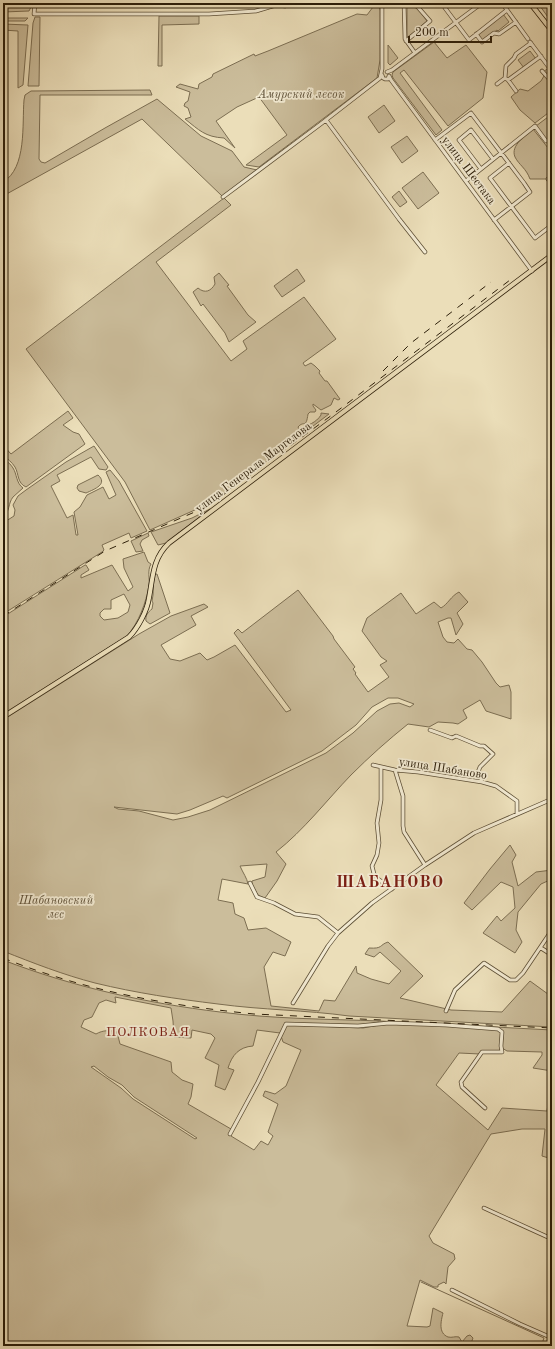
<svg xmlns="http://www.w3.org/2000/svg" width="555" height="1349" font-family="'Old Standard TT',serif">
<rect width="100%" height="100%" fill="#ebdeb9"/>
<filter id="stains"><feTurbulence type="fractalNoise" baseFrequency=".005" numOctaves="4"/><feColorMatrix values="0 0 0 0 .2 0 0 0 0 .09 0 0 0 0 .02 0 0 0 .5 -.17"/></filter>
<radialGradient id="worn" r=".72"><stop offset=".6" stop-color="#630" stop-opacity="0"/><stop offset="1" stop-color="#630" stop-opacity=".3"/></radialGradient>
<!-- green -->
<path fill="#cbbd9b" stroke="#7c6e52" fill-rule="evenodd" d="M376,3H379L380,11V60L377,78L259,167L246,165L287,135L259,97L237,107L216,121L235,148L224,138C205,137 199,130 185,119L191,117L188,108L184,106L185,103L188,101L190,92L176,87L180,84L198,89L199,84L212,77L213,74L254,54L255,56L268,51L357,14L367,15Z
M538,3H551L552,4V23Z
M407,6C419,6 420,12 427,21L407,38Z
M3,7H31L29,11L3,12Z
M503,14L509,22L498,31L497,30L482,41L477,34Z
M159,16H199V24L162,25V66H158Z
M35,17H40L39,86H28L33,23Z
M3,18H28L25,21H3Z
M3,24L28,25L23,85L18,88V31L3,30Z
M434,42L447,58L466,45L487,72L483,98L448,126L404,70L400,73L442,130L436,135L393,78L392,75L393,72Z
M388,45L398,58L390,65L388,63Z
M530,51L536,59L524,68L518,60Z
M552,65V110L535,123L520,110L511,97L520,89L528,91L541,81L544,76L542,73Z
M150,90L152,95H40L39,159L41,162L45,163L105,128L157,99L201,136L232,151L244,167L257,170L222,196L142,119L3,196V182C27,168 22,124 24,100L25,95L31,91Z
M384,105L395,121L379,133L368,117Z
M552,114V148L536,126Z
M533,129L552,153V177L549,179H530C526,168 519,165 515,157C510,145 526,136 533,129Z
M407,136L418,151L402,163L391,147Z
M423,172L439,193L418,209L402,188Z
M399,191L407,202L400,207L392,197Z
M224,198L231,205L156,262L231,361L247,349L243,341L304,297L336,339L303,363L305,366L311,363L315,366L320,371L319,373L325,381H327L340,399L338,400L334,398L331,405L321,410L313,404V406L316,410L315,412H310L308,414C306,429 304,420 298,427L299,429C308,425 316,423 321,415V413L329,414L222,495L206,505L150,530L125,482L26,349Z
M297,269L305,281L282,297L274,286Z
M219,273L229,285L227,286L248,315L256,322L229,342L225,333L203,304L201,306L193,292L198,288C205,294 211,291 215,284L214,277Z
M68,411L73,418L63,425L73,432L79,434L85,444L26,487C17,483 19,474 15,467C12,462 7,459 3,454V445L11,454Z
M94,446L108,467L106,470L99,469L91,457L57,475L60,481L51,486L67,518L73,515L76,535H78L74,512L80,507L87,495L103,487L109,499L116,495L106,472L110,470L119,481L147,531L131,538L129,533L102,545L104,550L102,552L3,614V523L14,516L15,510L13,505L18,496L26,490L66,462Z
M3,458C6,461 11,464 13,468C17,474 16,483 23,488C20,491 16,494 13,497C8,503 10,512 3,517Z
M98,475C108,484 95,489 86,493L79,491L77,488L78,485Z
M210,509L166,543L158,545L151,532L192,518Z
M148,533L149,536L142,540L140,544L143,551L136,552L131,541Z
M144,552L148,562L151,564C147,571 150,578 149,585C146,603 139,622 127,636L3,714V617L85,565H86L89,570L81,575V578L112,565L128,591L133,587L124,568L123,559ZM124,594L130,605L128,612L118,618L104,620L100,616V613L104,609H111V600Z
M154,574H157L170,613L150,624L146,621C145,616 148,612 152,609L153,603L152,601L153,595Z
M298,590L333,636L334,639L355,667L353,669L356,673L355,674L368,692L389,677L380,665L387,661L381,657L362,631L367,618L401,593L416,614L434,602L441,608C448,604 451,596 459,592L468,602L457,613L463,624L456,635L451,618H448L438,622L443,637L447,642L454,643L458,639L467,649L472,650L482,662L496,683L500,687L509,685L511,692V719L486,711L480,700L463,710L467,718L458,724L453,723L438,722L429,727L408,724C388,740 369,757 351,775C326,801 304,830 276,852L286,864L277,881L265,898L258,895L252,885V881L265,877L267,864L240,866C243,873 247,878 248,884L222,879L218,900L233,903L235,914L244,918L248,930L266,928L291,942L285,956L273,952L264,967L271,1006L319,1011L324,1000L335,1001L356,966L357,973L371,979L389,984L401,971L380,952L374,957L365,954L369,948C383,949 379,945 388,942L423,976L400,998L451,1010L502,1012L530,981L552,997V1027L349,1016C306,1010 262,1010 218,1004C177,999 136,993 95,983C64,975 33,963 3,951V720L139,634L171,616L204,604L208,607L191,616L196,625L161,645L170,659L180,661L200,653L207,660L214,657L235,645L286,712L291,710L234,633L238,629L242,633ZM388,698H398L414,704L410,707L399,703L390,704L377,711L353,733L326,753L210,810L188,817L173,820L139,811L118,809L114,807L177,814L190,810L223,796L227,798L322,751L356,725L372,707Z
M510,845L516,855L512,862L518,886L536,872L552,870V879L541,884L518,912L516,930L522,942L515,953L483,933L497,916L501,921L515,908L513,887L501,882L472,910L464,903L490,869Z
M3,960C73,987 146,1003 220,1012C273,1019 327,1019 380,1021C437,1024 495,1027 552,1030V1071L533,1068L542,1055V1052L507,1051L502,1048L503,1033L500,1051L480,1054L459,1053L436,1085L488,1130L502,1108L547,1111L552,1077V1096L548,1130H552V1159L542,1156L545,1129H522L491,1134L429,1236L433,1243L454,1254L455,1259L448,1267L446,1284L444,1282L438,1285V1287H434L420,1280L407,1326L427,1327L430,1326L433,1308L443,1313C441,1321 438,1333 448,1337C452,1338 455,1336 459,1337L462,1342L467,1336L470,1335L473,1338L470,1346H3ZM115,997L171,1008L173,1021L174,1037L191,1038L192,1030L211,1034L215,1038L205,1058L219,1065L215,1086L225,1090L234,1070L228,1068C232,1055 239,1047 253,1046L257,1030L280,1033L283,1042L301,1050L286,1086L275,1094L265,1091L263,1096L278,1104L268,1132L273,1136L268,1145L261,1141L254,1150L231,1136V1129L188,1104L191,1097L193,1084L182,1080L172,1072L171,1062L120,1044L117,1032C110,1030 103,1030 96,1034L81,1027L84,1020L92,1017L99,1003L106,1000L116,1003ZM379,1022V1025L363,1028L288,1025L357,1026ZM94,1066L108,1077L122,1085L134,1097L197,1138L195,1139L133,1099L121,1088L91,1067Z"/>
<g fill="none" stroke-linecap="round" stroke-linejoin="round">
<!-- stream -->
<path stroke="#786a4f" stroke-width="1" d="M421,1282L544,1338L541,1346"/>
<!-- minor casing -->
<g stroke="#5c4e35" stroke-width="4.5">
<path id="minor" d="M35,3L34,14H209L256,11L276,5L285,6L294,3
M404,3L405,39L415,53
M452,3L445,8L469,40L507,10
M502,3L528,39
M404,6L416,5L430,21L406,41
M476,34L482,42L494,33L499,34L516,22
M530,42L548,66
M542,71L552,82
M387,72L392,70L482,3
M382,75L383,78L385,79H388L389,76
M389,76L391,80L532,271
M508,80L541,56
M497,84L505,78
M516,91L508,80L505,78L506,66L514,58L516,54L531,43
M326,120L399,219L425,252
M435,140L471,113L524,183L530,192L494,220
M509,163L490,178L535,238L552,225
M481,169L459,140L471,130L493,159
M548,179L552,184
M466,181L535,126L546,141
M223,197L322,123L380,78L382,69V3
M430,730L452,738L456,736L480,746H484L493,754L480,767L478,772L482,782
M373,765L395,770L418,772L482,782L496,786L517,801V814
M381,768V800L377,823L379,843L377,855L372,866L374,874L378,879L392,889
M395,770L403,796V826L404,832L425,865
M250,883L257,897L274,903L295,914L318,917L338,933
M541,948L552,955
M293,1003L328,946L338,933L372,903L425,865L474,833L552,799
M446,1011L455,990L484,963L510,980H516L523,973L552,930
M230,1134L258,1082L286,1024L358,1026L389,1023L446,1025L498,1029L502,1032L501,1046L502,1052H482L461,1082L462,1087L485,1108
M484,1208L552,1239
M452,1290L520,1324L552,1338"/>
</g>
<!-- major casing -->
<g stroke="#2c1e09" stroke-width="5.5">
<path id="major" d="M530,3L552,31
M3,717L129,637C138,628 147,611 149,598C153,578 152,559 169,543L552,255"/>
</g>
<!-- minor -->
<use href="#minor" stroke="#f2ead2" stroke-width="3"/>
<!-- major -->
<use href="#major" stroke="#ebdeb9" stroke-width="4"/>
<!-- rail -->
<path stroke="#2c1e09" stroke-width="1" stroke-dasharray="7 7" stroke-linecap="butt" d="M383,371L411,343L491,282
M3,616L105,551L197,511L222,496L332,415L514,277
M3,958C86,991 165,1005 254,1014L552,1028"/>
</g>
<g text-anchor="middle" stroke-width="3.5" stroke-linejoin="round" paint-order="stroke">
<!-- park labels -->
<g font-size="12" font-style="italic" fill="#5c4e35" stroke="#f2ead2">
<text x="301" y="98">Амурский лесок</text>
<text x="56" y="904">Шабановский<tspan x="56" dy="14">лес</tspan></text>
</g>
<!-- street labels -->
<g font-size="12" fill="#2c1e09" stroke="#f2ead2">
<text transform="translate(469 170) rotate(53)" y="4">улица Шестака</text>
<text transform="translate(253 467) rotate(-37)" y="4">улица Генерала Маргелова</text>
<text transform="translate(443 768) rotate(9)" y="4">улица Шабаново</text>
</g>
<!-- neighbourhood labels -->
<g font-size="13" letter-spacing="1" fill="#7a1f14" stroke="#f2ead2">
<text x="148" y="1036">ПОЛКОВАЯ</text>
</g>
<!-- district labels -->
<g font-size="16" font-weight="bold" letter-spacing="1" fill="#7a1f14" stroke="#f2ead2">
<text x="390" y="887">ШАБАНОВО</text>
</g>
</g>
<!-- margin -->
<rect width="555" height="1349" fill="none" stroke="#ebdeb9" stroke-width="16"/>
<rect x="4" y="4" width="547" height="1341" fill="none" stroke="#2c1e09" stroke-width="2"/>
<rect x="8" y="8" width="539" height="1333" fill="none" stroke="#2c1e09"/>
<!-- scale -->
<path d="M409 36v6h82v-6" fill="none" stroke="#2c1e09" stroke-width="2"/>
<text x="415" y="36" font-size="12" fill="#2c1e09" stroke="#f2ead2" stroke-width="3" paint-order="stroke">200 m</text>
<rect width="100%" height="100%" filter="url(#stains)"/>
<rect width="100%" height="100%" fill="url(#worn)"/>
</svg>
